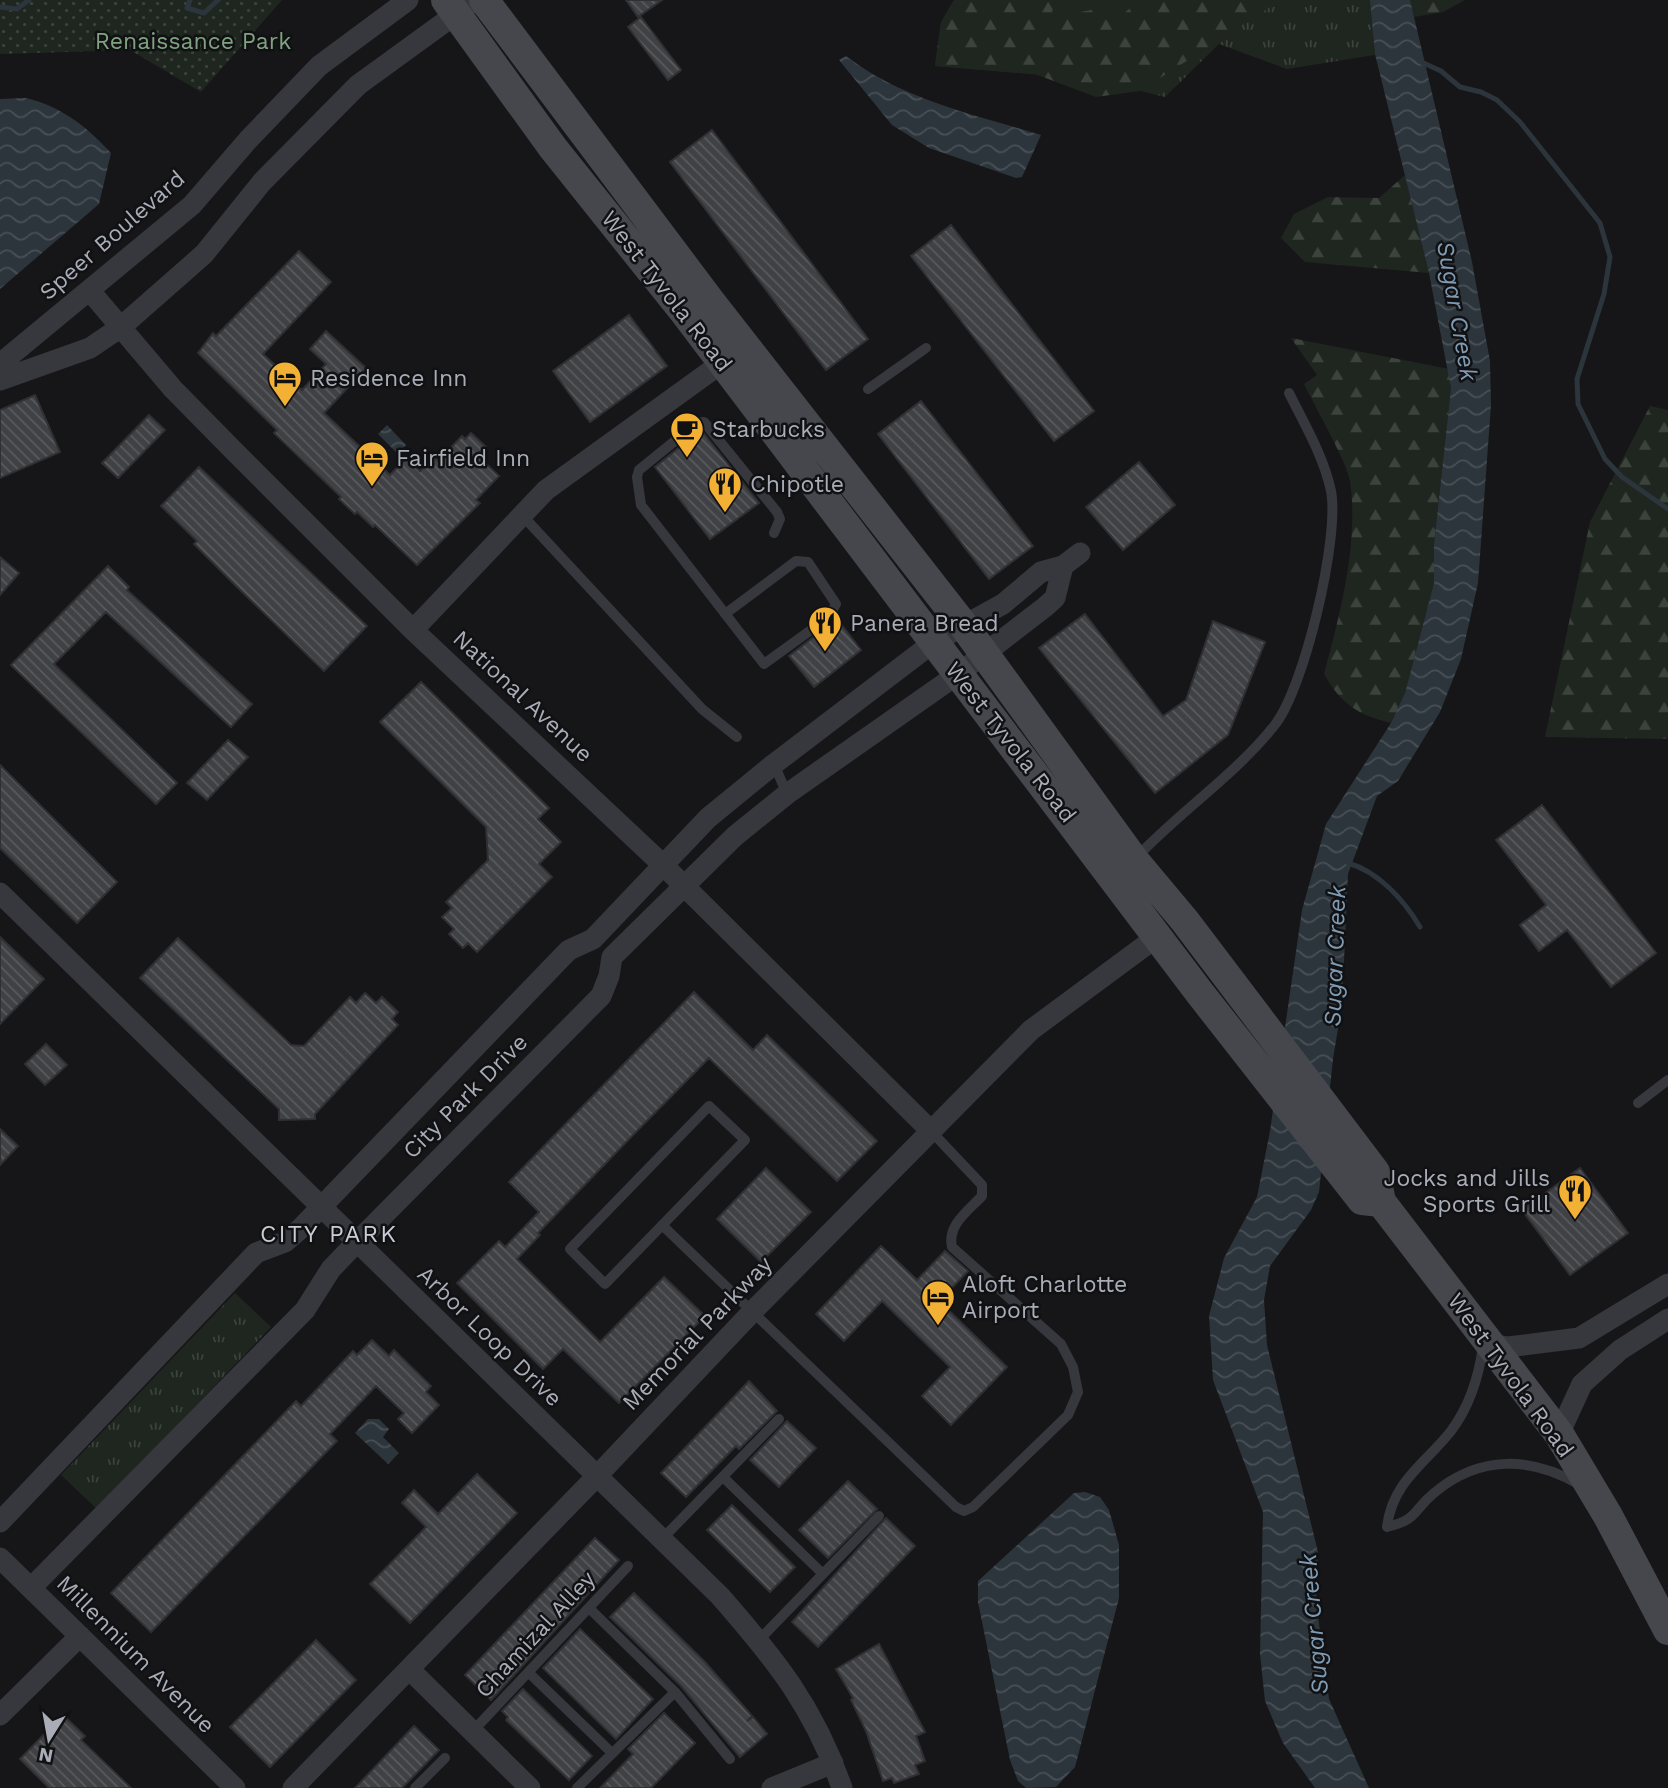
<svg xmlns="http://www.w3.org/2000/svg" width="1668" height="1788" font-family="'Work Sans',sans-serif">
<defs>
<pattern id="grass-tufts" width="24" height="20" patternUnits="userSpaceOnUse" patternTransform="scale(1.75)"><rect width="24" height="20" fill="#1e261f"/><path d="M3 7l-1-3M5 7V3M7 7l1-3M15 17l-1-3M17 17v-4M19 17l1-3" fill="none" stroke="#3c433d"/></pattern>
<pattern id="forest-firs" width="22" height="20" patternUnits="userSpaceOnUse" patternTransform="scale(1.75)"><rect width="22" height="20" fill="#1e261f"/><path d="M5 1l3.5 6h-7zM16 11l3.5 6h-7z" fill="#3c433d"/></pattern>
<pattern id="park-dots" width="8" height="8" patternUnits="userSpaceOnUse" patternTransform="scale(1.75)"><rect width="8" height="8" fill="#1e261f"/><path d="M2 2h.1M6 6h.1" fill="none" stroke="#3c433d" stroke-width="1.8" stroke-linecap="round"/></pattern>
<pattern id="water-waves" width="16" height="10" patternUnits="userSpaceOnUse" patternTransform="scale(1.75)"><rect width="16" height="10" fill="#2c353c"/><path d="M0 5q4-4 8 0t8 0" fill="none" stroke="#485056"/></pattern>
<pattern id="building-back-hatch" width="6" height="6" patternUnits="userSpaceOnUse" patternTransform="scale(1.75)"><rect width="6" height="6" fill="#404145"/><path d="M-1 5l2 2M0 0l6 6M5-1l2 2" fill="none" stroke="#595a5e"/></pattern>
</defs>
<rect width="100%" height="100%" fill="#161618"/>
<!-- grass -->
<path fill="url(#grass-tufts)" d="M954,0H1388L1399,51L1287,69L1219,44L1165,97L1091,79L935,66L941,22Z
M235,1293L271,1327L97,1509L61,1475Z"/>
<!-- forest -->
<path fill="url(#forest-firs)" d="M954,0H1281L1140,91L1096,97L1035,74L935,66L941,22Z
M1410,0H1465L1443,12L1414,17Z
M1405,175L1429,273L1305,262L1281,238L1294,214L1328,197L1379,198Z
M1291,338L1449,369L1451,388L1434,544V583L1405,693L1391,723C1358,715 1341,704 1324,674C1340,615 1359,542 1350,481C1347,462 1314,405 1304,384L1317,375Z
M1650,406L1668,410V739L1545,737L1590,522Z"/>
<!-- park -->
<path fill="url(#park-dots)" d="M0,0H282L201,92L130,50L0,54Z"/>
<!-- garden -->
<path fill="#1e261f" d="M1056,0H1132L1130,8L1119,18L1096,9L1060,16L1052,12Z"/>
<!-- water -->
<path fill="url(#water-waves)" d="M1370,0H1410L1472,262L1490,361L1491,405L1478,583L1461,659L1440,712L1398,781L1377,796L1348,874L1342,1004L1333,1059L1319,1192L1311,1210L1270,1266L1264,1300L1267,1345L1318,1552L1316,1601L1329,1699L1369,1788H1315L1283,1743L1265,1701L1260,1654L1263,1512L1213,1380L1209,1316L1224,1258L1257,1197L1270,1131L1302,910L1326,824L1391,723L1405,693L1434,583V544L1451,388L1429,273L1375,54Z
M846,56C903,100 973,114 1041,135L1022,177L1016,178L929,148L892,125L839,60Z
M26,98C62,107 86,126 111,153L99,204L0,289V99Z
M387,425L406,445L398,454L378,434Z
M368,1419H379L389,1429L383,1437L399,1453L388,1464L355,1433Z
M1085,1492L1100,1497L1109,1510L1119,1545V1598L1075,1767L1056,1787L1026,1788L1018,1781L1010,1760L978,1602V1581L1074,1493Z"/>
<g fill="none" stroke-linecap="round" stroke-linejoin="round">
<!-- stream -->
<path stroke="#2c353c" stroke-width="5" d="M190,0L187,8L204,13L218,0
M0,7L17,9L29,0
M1419,61L1441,71L1460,87L1481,92L1497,100L1520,122L1600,223L1610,257L1604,294L1577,379L1578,404L1605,459L1622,477L1668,509
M1348,863C1379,872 1404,900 1420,927"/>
</g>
<!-- building -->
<path fill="url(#building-back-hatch)" stroke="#303034" stroke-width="2" d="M626,0H662L638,17Z
M641,17L681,70L668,80L628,27Z
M712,130L868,339L826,370L670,162Z
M951,225L1094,411L1054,441L911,256Z
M299,251L331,282L263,354L302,390L326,364L310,349L326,331L366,368L324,413L390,475L406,458L420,471L434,457L438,461L462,436L465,439L471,433L486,447L480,458L499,476L476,500L480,503L417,565L375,525L373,527L357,512L355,514L339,499L341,497L274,433L277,430L198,353L213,333L216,336Z
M629,315L667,366L590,422L553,371Z
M35,395L60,452L0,478V410Z
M921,401L1033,546L989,579L878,434Z
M149,415L165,430L118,478L102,463Z
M701,430L759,503L710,539L655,467Z
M1139,462L1175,505L1123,550L1086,507Z
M199,467L367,626L324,671L234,584L194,544L197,541L161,506Z
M0,557L19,573L0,595Z
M108,566L129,587L127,590L252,704L231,727L106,612L54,664L177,783L156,804L11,665Z
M1085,614L1163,716L1186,700L1213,621L1265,642L1228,735L1155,793L1039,648Z
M837,619L861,650L814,687L789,656Z
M421,682L549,808L538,819L561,842L539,864L552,877L477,952L468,943L463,948L449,934L454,929L442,917L452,908L446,902L488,860L486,827L380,722Z
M228,740L248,757L207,800L187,783Z
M0,765L117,882L77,923L0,848Z
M1542,805L1656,953L1611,987L1567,930L1539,951L1520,925L1546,905L1496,840Z
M0,937L44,979L0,1024Z
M178,938L291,1045L304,1046L350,997L356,1003L365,993L376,1003L382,997L398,1012L392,1019L398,1025L315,1114V1119L279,1120V1109L140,978Z
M694,992L753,1050L767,1035L877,1141L837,1181L709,1058L634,1134L538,1233L540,1235L517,1259L600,1342L664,1277L705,1316L619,1403L563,1349L543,1369L457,1283L499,1241L505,1247L539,1212L509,1182Z
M46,1044L67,1065L45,1085L25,1064Z
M0,1129L18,1146L0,1165Z
M766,1168L811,1212L761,1262L717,1219Z
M1580,1168L1628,1233L1570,1275L1522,1210Z
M881,1246L917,1280L945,1251L968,1271L939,1301L1007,1367L951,1425L922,1396L950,1367L882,1301L844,1341L816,1314Z
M372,1340L389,1356L394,1350L431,1386L426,1392L439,1405L412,1433L398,1419L404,1413L376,1386L330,1434L337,1441L151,1632L111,1593L296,1401L301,1406L353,1351L357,1355Z
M749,1381L777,1411L739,1449L736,1446L686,1497L661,1473Z
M787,1421L816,1448L779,1487L750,1460Z
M477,1474L517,1513L410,1623L370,1584L426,1527L402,1503L414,1490L438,1514Z
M848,1481L877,1509L828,1558L799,1530Z
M732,1505L795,1567L770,1592L707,1530Z
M886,1518L915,1546L818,1647L792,1622Z
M595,1538L619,1560L491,1700L465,1675Z
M634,1593L705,1662L752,1716L747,1721L753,1717L767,1734L740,1757L681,1686L610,1617Z
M580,1629L653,1699L616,1739L543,1668Z
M316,1640L356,1680L270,1767L230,1727Z
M879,1644L925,1732L916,1736L925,1761L915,1765L919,1774L894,1783L892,1778L883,1781L866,1731L851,1700L853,1698L836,1669Z
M523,1689L592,1756L569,1780L506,1720L508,1717L502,1711Z
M664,1713L695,1743L651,1788H600L633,1754L628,1749Z
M63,1715L85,1736L81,1740L131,1788H49L20,1759Z
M414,1726L439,1750L402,1788H355Z"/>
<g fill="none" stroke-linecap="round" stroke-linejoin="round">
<!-- lane -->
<path stroke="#37383d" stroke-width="10" d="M868,389L926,348
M522,515L702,709L737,737
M725,614L796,561L808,562L836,604L829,617L764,664L641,505L637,477L639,470L697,423L704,422L777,512L780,519L774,533
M774,764L787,794
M1136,858C1179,812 1234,776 1274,726C1304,690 1340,537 1331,491C1324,457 1304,423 1289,393
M1638,1103L1668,1080
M709,1106L745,1140L605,1284L570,1249Z
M662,1225L956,1507L964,1511L973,1507L1068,1415L1078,1392L1073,1367L1061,1344L952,1247C947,1225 968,1211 982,1196V1185L930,1130
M1483,1346C1479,1376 1469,1407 1451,1431C1425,1464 1392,1482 1387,1527C1419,1519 1412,1511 1434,1493C1479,1455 1531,1456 1580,1485
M724,1478L823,1574
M663,1538L779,1419
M590,1609L675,1692L730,1759
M759,1640L879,1516
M529,1673L612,1753
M473,1731L628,1566
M415,1788L445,1758
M577,1788L675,1692"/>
<!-- street -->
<path stroke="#37383d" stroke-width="21" d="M90,291L173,389L236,453L413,630L662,864L930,1130
M0,364L192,205L248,140L319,66L408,0
M0,380L90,348L121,327L204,254L262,182L358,85L475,0
M413,630L546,490L723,362
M0,893L720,1596C776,1660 814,1707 842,1788
M1490,1344L1508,1347L1579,1338L1668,1284
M1559,1434L1582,1384L1620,1350L1668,1319
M0,1522L256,1253L285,1242L300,1229L562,957L569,950L593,939L708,818L774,764L934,642L1003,604L1041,572L1063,566L1080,553
M0,1558L235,1788
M31,1588L305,1310L331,1269L356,1243L601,996L609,976L612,957L735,836L787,794L958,674L1045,607L1055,598L1063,566
M410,1670L530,1788
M0,1715L80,1636
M293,1788L597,1476L752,1312L1031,1030L1158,936
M772,1788L833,1763"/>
<!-- secondary -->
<path stroke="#45474d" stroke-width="30" d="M446,0L553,148L685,313L1199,992L1362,1200L1381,1202
M484,0L710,301L964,626L1134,860L1185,921L1375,1172L1381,1202L1559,1434L1608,1516L1668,1630"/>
</g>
<!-- icons -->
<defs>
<g id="hotel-pin" transform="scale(1.75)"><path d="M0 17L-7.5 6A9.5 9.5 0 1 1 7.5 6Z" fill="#f2b134" stroke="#111113"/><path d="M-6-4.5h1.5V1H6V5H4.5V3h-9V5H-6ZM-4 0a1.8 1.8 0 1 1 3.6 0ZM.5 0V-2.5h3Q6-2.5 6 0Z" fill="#111"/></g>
<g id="cafe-pin" transform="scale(1.75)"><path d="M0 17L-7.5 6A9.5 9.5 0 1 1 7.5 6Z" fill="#f2b134" stroke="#111113"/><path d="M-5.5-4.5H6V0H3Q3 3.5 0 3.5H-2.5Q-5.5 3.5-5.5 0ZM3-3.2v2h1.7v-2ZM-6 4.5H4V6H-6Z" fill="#111"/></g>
<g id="restaurant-pin" transform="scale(1.75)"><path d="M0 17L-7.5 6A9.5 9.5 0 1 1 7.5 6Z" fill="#f2b134" stroke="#111113"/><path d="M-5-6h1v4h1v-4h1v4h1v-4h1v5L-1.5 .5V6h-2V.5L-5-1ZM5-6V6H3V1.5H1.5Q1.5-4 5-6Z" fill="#111"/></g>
</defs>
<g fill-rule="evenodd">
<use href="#hotel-pin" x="285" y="378"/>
<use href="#cafe-pin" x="687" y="429"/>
<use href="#hotel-pin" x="372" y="458"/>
<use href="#restaurant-pin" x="725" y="484"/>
<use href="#restaurant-pin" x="825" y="623"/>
<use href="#restaurant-pin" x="1575" y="1191"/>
<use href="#hotel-pin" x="938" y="1297"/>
</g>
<g text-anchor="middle" stroke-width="5" stroke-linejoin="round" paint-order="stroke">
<!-- park labels -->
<g font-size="23" fill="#7fa381" stroke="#111113">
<text x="193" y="49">Renaissance Park</text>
</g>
<!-- street labels -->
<g font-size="23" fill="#a8adb8" stroke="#111113">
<text transform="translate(112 235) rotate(-41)" y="8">Speer Boulevard</text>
<text transform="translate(667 291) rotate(52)" y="8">West Tyvola Road</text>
<text transform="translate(523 696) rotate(43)" y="8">National Avenue</text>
<text transform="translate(1011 742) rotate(52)" y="8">West Tyvola Road</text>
<text transform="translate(465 1096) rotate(-45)" y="8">City Park Drive</text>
<text transform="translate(697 1333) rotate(-46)" y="8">Memorial Parkway</text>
<text transform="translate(490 1336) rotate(44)" y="8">Arbor Loop Drive</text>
<text transform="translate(1511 1375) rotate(54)" y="8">West Tyvola Road</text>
<text transform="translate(535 1634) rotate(-47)" y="8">Chamizal Alley</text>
<text transform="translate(136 1654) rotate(45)" y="8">Millennium Avenue</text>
</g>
<!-- poi labels -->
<g font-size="23" fill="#a8adb8" stroke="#111113" text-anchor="start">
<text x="310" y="386">Residence Inn</text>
<text x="712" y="437">Starbucks</text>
<text x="396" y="466">Fairfield Inn</text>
<text x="750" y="492">Chipotle</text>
<text x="850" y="631">Panera Bread</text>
<text x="1550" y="1186" text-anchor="end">Jocks and Jills<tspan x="1550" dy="26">Sports Grill</tspan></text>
<text x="962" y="1292">Aloft Charlotte<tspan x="962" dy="26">Airport</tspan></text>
</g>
<!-- water labels -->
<g font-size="24" font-style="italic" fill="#7f9bb3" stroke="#111113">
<text transform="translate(1457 311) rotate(80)" y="8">Sugar Creek</text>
<text transform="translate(1335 956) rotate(-88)" y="8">Sugar Creek</text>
<text transform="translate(1314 1624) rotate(-95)" y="8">Sugar Creek</text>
</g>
<!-- neighbourhood labels -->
<g font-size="24" letter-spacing="2" fill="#c9ccd4" stroke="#111113">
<text x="329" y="1242">CITY PARK</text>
</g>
</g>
<!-- north arrow -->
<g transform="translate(49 1739) rotate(191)" stroke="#111113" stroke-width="5" paint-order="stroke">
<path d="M0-5L12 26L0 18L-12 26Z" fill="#a8adb8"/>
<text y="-10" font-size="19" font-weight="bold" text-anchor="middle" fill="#a8adb8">N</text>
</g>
</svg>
